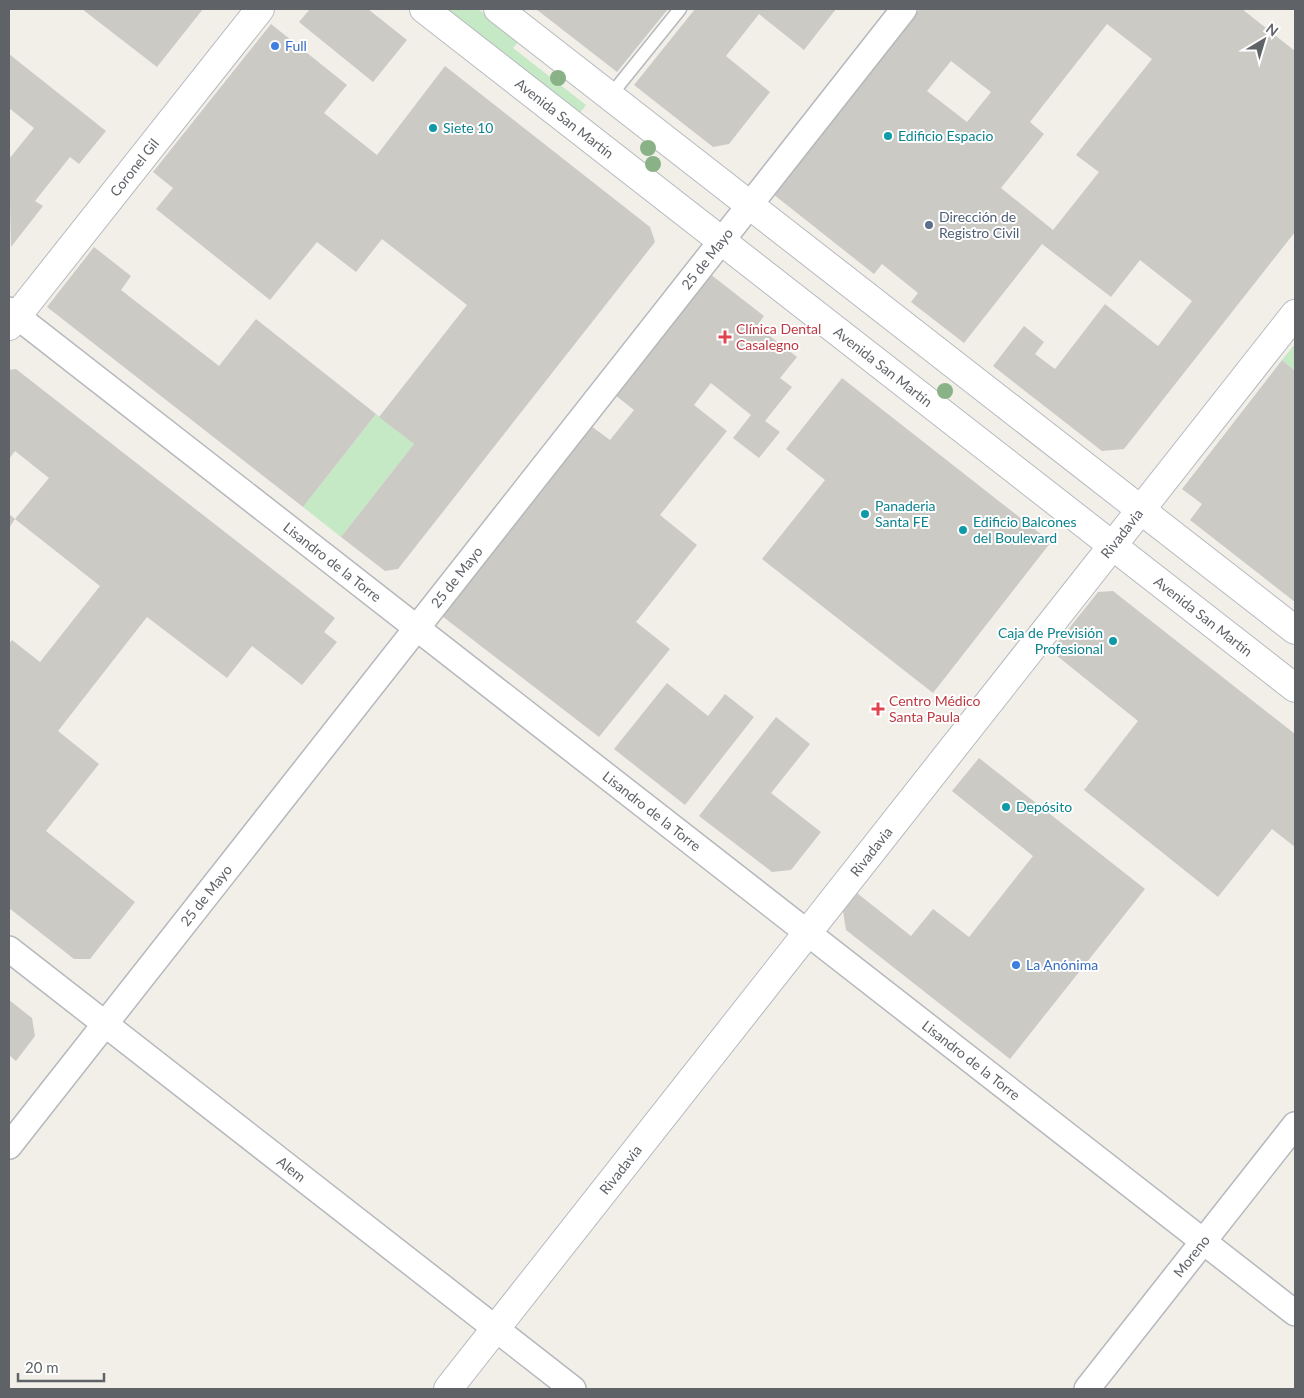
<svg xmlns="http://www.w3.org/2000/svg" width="1304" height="1398" font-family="Lato,sans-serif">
<rect width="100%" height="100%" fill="#f1efe8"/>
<!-- green -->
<path fill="#c5e8c5" d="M448,9H478L519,41L513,48L586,105L580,113Z
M1295,344V371L1282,360Z
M376,414L414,444L341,537L303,507Z"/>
<!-- building -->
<path fill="#cccac5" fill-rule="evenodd" d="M82,9H203L157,67Z
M310,9H368L407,40L373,82L299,22Z
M536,9H668L617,72Z
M695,9H836L804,50L759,14L726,56L770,92L729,144L713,147L634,85Z
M920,9H1242L1295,51V232L1124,449L1102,451L993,366L1024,326L1044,342L1035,354L1055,369L1105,304L1158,346L1192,301L1140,260L1111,297L1042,244L964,343L911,302L918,293L882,264L874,274L773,194ZM1107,24L1152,59L1076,155L1099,172L1053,230L1001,188L1044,134L1030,122ZM951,61L991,92L967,122L927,91Z
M271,24L347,85L324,113L377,155L445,66L650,227L655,242L398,569L385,571L341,537L414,444L379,417L467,305L382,239L356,272L317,242L270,300L156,209L173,188L153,172Z
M9,54L106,131L79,164L70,157L35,201L43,206L11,247L9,159L34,128L9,108Z
M94,247L131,276L121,290L219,366L256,319L376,414L303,507L47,307Z
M710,274L764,316L757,326L797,357L780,378L792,387L765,421L780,432L759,458L733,438L751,415L711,383L694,405L727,431L660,515L697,545L636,622L670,649L599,737L442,616L591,426L610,440L634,410L615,395Z
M1282,360L1295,371V602L1190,520L1202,504L1182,489Z
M16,369L335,618L324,632L337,642L302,685L252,646L227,678L147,617L58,731L99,764L46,831L135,902L90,959H74L9,908V644L12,640L40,662L100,586L15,519L49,478L15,451L9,459V370Z
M842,378L1051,542L933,693L762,559L825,480L786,449Z
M9,514L15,519L9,528Z
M1113,591L1295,734V847L1272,829L1218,897L1084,790L1138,721L1051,651L1098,592Z
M667,683L708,716L725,694L754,717L685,805L614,749Z
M776,717L810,744L771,793L821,832L791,870L772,872L699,816Z
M979,758L1145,889L1010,1059L846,930L843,911L857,893L911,936L933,909L969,937L1033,856L952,791Z
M9,1000L32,1018L35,1036L16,1061L9,1055Z"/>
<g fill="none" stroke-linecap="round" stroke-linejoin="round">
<!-- lane casing -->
<g stroke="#b5b8bc" stroke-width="15">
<path id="lane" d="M610,96L680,9"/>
</g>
<!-- street casing -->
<g stroke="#b5b8bc" stroke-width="28">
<g id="street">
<path id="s1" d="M9,310L1295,1313"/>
<path id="s2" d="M9,949L573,1389"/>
<path id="s3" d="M9,1146L904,9"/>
<path id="s4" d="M1087,1389L1295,1125"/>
</g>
</g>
<!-- secondary casing -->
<g stroke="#b6babf" stroke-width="30">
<g id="secondary">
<path id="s5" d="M424,9L1295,688"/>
<path d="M498,9L1295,630"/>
<path id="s6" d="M9,326L260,9"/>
<path id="s7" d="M448,1389L1295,314"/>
</g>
</g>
<!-- lane -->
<use href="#lane" stroke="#fff" stroke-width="12"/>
<!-- street -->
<use href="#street" stroke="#fff" stroke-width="25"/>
<!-- secondary -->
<use href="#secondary" stroke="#fff" stroke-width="28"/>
</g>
<!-- trees -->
<g fill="#89b387">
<circle cx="558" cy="78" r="8"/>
<circle cx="648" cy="148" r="8"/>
<circle cx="653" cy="164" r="8"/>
<circle cx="945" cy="391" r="8"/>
</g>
<!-- markers -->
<g fill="#3f7fe0" stroke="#fff" stroke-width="2">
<circle cx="275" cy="46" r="5"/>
<circle cx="1016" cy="965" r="5"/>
</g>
<g fill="#0f9aa8" stroke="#fff" stroke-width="2">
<circle cx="433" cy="128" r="5"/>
<circle cx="888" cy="136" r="5"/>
<circle cx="865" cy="514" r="5"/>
<circle cx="963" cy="530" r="5"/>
<circle cx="1113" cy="641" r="5"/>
<circle cx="1006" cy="807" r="5"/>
</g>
<circle fill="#5c6f8a" stroke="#fff" stroke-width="2" cx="929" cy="225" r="5"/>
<g fill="#e0444e" stroke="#fff" stroke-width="2">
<path d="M722.5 329.5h5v5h5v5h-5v5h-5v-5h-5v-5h5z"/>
<path d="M875.5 701.5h5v5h5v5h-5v5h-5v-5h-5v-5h5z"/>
</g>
<g text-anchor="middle" stroke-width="4" stroke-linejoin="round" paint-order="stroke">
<!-- shop labels -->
<g font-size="14" fill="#366cbe" stroke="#fff" text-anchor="start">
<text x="285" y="51">Full</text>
<text x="1026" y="970">La Anónima</text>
</g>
<!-- street labels -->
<g font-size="14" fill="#5f6368" stroke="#fff">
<text dy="5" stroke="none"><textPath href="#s5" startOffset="178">Avenida San Martín</textPath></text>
<text dy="5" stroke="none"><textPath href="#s6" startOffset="202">Coronel Gil</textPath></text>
<text dy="5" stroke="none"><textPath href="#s3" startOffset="1129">25 de Mayo</textPath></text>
<text dy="5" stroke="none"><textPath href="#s5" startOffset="582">Avenida San Martín</textPath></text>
<text dy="5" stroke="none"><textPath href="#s7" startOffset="1089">Rivadavia</textPath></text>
<text dy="5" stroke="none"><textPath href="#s1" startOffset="410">Lisandro de la Torre</textPath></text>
<text dy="5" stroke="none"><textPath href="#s3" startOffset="724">25 de Mayo</textPath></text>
<text dy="5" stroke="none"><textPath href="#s5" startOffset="988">Avenida San Martín</textPath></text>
<text dy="5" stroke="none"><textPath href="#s1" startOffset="815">Lisandro de la Torre</textPath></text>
<text dy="5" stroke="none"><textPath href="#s7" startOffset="684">Rivadavia</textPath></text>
<text dy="5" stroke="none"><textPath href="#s3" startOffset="319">25 de Mayo</textPath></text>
<text dy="5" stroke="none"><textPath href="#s1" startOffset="1220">Lisandro de la Torre</textPath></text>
<text dy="5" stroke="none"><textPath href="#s2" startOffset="358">Alem</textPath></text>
<text dy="5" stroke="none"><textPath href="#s7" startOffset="279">Rivadavia</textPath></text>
<text dy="5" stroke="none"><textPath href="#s4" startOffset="169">Moreno</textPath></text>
</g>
<!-- culture labels -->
<g font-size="14" fill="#0d838f" stroke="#fff" text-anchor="start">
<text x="443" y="133">Siete 10</text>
<text x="898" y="141">Edificio Espacio</text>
<text x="875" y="511">Panaderia<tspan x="875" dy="16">Santa FE</tspan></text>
<text x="973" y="527">Edificio Balcones<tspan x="973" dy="16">del Boulevard</tspan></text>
<text x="1103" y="638" text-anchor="end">Caja de Previsión<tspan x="1103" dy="16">Profesional</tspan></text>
<text x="1016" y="812">Depósito</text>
</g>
<!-- service labels -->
<g font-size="14" fill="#4e5e75" stroke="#fff" text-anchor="start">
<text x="939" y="222">Dirección de<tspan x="939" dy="16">Registro Civil</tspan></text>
</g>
<!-- health labels -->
<g font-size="14" fill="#be3a42" stroke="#fff" text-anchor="start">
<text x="736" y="334">Clínica Dental<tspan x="736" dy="16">Casalegno</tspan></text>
<text x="889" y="706">Centro Médico<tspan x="889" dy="16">Santa Paula</tspan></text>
</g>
</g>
<!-- border -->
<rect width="1304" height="1398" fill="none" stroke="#5f6368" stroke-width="20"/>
<!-- north arrow -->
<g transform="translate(1264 40) rotate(38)" stroke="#ffffff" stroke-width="4" paint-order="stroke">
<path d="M0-4L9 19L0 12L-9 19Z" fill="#5f6368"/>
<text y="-8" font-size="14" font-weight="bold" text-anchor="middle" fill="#5f6368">N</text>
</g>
<!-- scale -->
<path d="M18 1373v8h86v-8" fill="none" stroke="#5f6368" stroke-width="2.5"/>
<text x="25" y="1373" font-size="15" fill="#5f6368" stroke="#ffffff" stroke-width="4" paint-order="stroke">20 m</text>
</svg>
